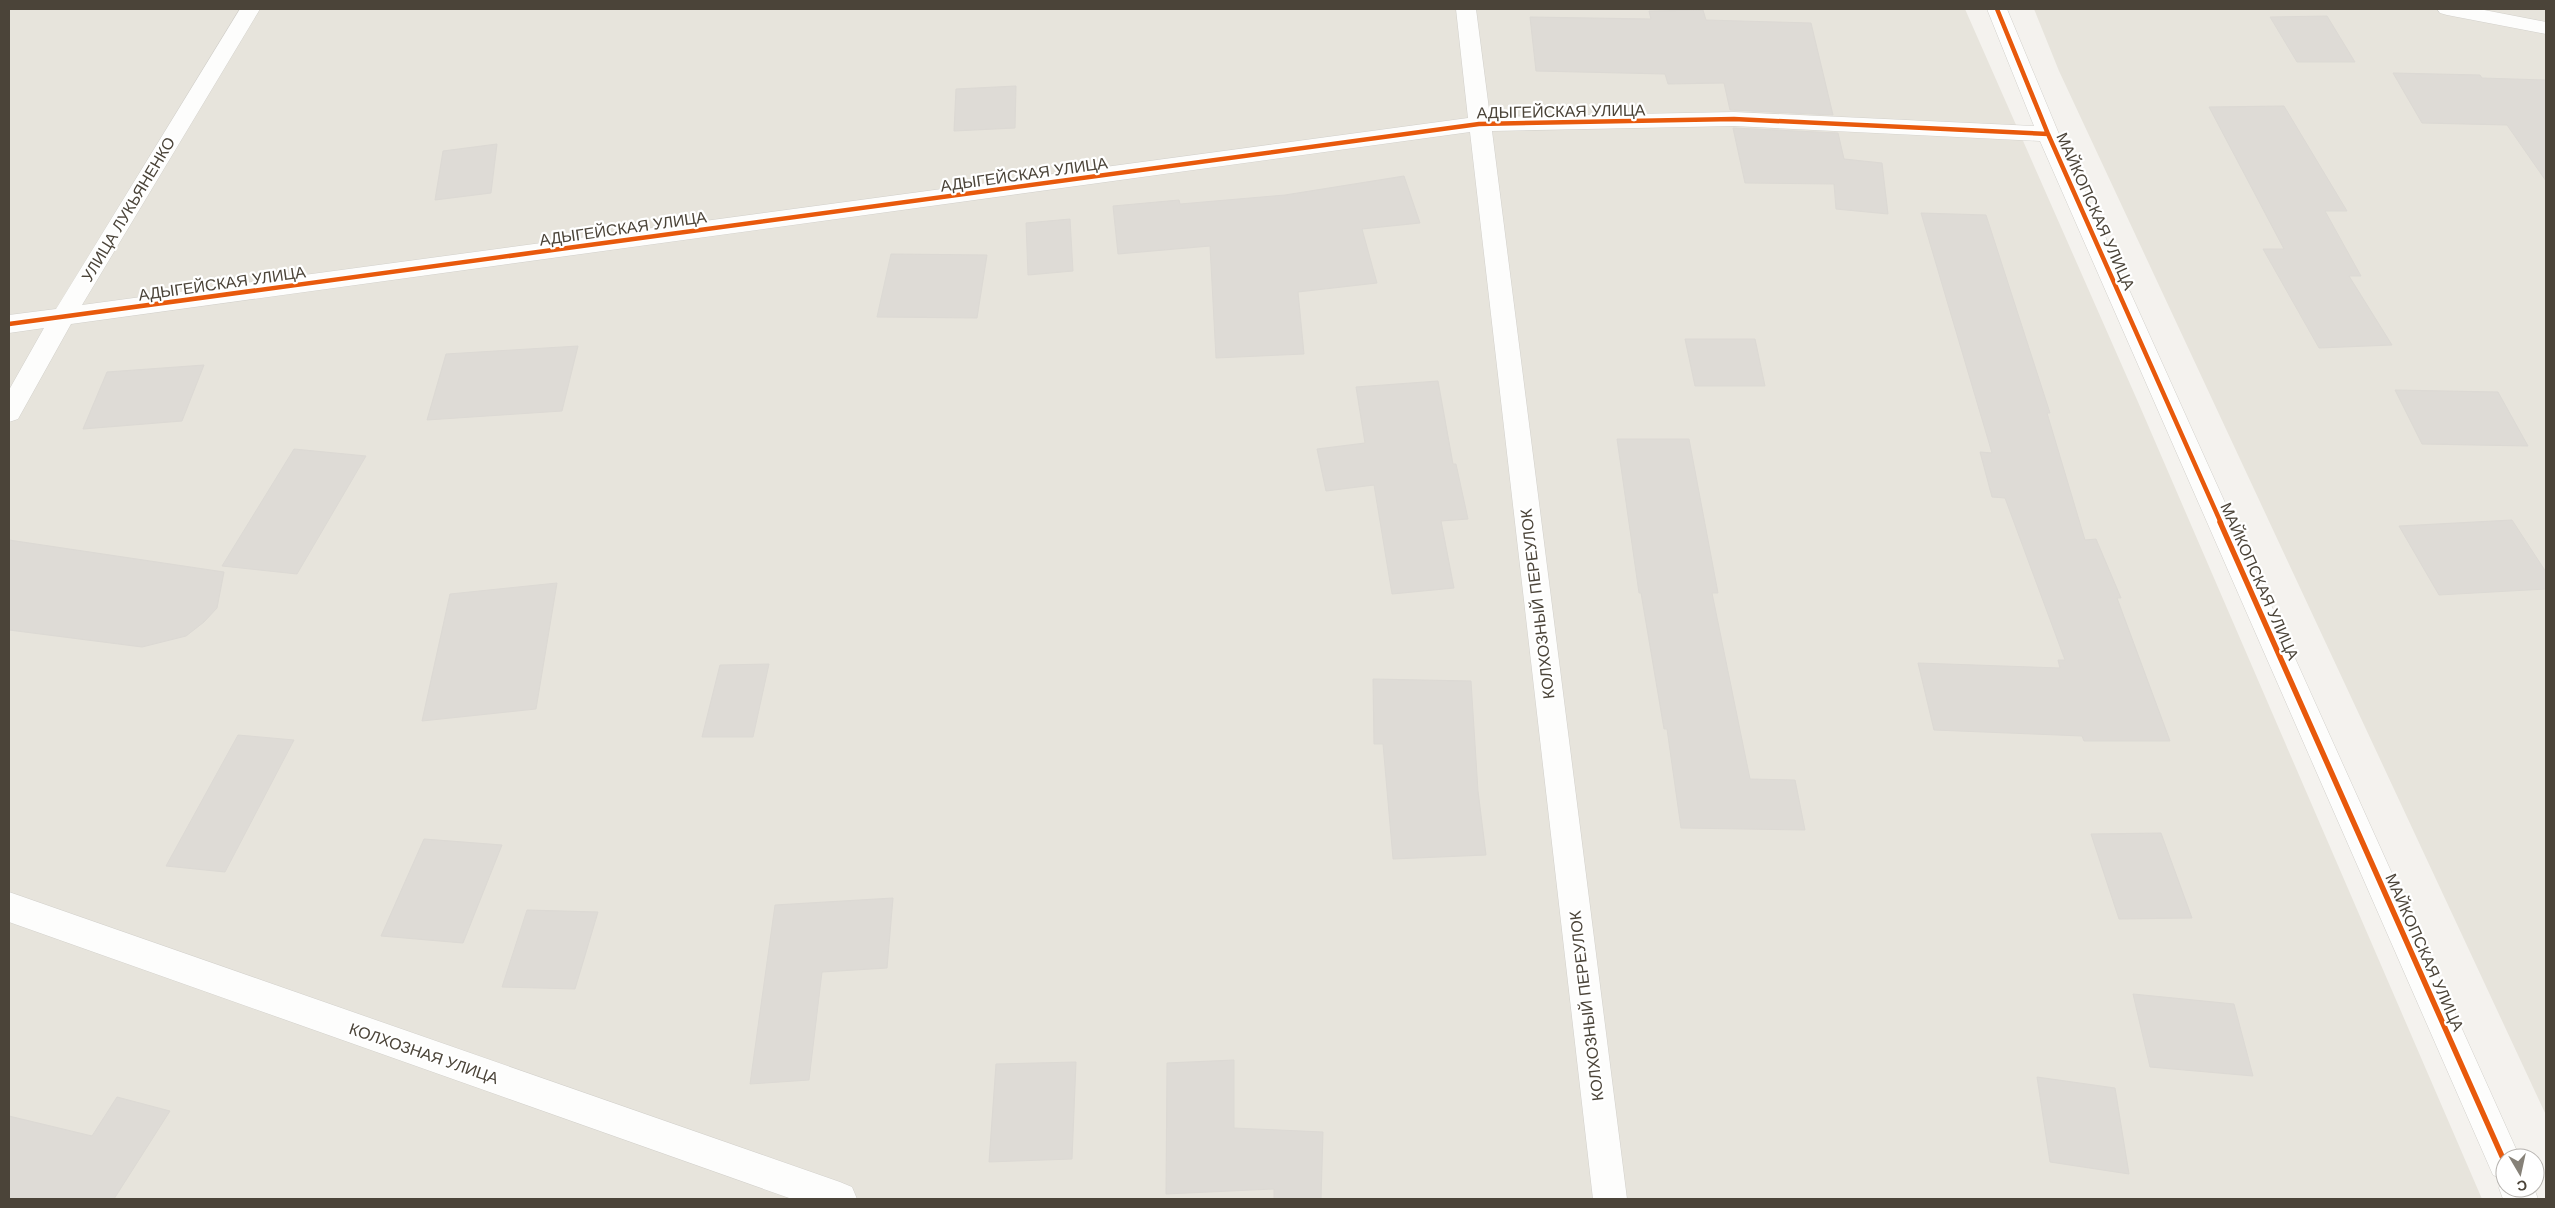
<svg xmlns="http://www.w3.org/2000/svg" width="2555" height="1208" font-family="Arial,sans-serif">
<rect width="100%" height="100%" fill="#f4f2ee"/>
<!-- residential -->
<path fill="#e7e4dc" d="M9,9H1965L2138,402L2482,1199H9Z
M2034,9H2546V1115L2059,71Z"/>
<!-- building -->
<path fill="#dedbd6" stroke="#dcd9d4" d="M1703,10L1706,20L1811,23L1833,115L1730,110L1724,83L1668,84L1665,74L1536,71L1530,17L1651,19L1649,11Z
M2327,16L2355,62H2297L2270,17Z
M2393,73L2480,75L2482,78L2546,80V181L2507,125L2422,123Z
M1016,86L1015,128L954,131L956,89Z
M2284,106L2347,211H2325L2361,276H2349L2392,345L2319,348L2263,249H2284L2209,107Z
M1733,128L1838,133L1844,159L1882,163L1888,214L1836,209L1834,184L1745,183Z
M497,144L491,193L435,200L443,151Z
M1404,176L1420,223L1362,229L1377,283L1298,292L1304,354L1216,358L1210,246L1118,254L1113,206L1179,200L1180,204L1285,195Z
M1921,213L1986,215L2050,413H2047L2085,540L2096,539L2121,598H2117L2170,741H2084L2082,736L1934,730L1918,663L2060,668L2058,660H2065L2005,498L1992,497L1980,452L1992,453Z
M1070,219L1073,271L1028,275L1026,223Z
M891,254L987,255L977,318L877,317Z
M1685,339H1755L1765,386H1695Z
M578,346L562,411L427,420L446,354Z
M204,365L182,421L83,429L107,372Z
M1438,381L1453,464H1456L1468,519L1441,521L1454,588L1392,594L1374,485L1326,491L1317,449L1365,443L1356,387Z
M2395,390L2498,392L2528,446L2422,444Z
M1617,439H1689L1718,593H1712L1750,779L1795,780L1805,830L1681,828L1667,729H1664L1641,593H1639Z
M294,449L366,456L297,574L222,566Z
M2512,520L2546,572V589L2439,595L2399,526Z
M9,540L224,572L217,608L204,622L186,636L142,647L9,630Z
M557,583L536,709L422,721L450,594Z
M769,664L753,737H702L720,665Z
M1373,679L1471,681L1478,791L1486,855L1393,859L1383,744H1374Z
M238,735L294,740L225,872L166,866Z
M2161,833L2192,918L2119,919L2091,834Z
M424,839L502,845L463,943L381,936Z
M893,898L887,968L822,972L809,1080L750,1084L775,905Z
M527,910L598,912L575,989L502,987Z
M2133,994L2234,1004L2253,1076L2150,1067Z
M1234,1060V1128L1323,1132L1321,1199H1274V1189L1166,1194L1167,1063Z
M1076,1062L1072,1159L989,1162L996,1064Z
M2037,1077L2115,1088L2129,1174L2050,1162Z
M117,1097L170,1111L114,1199H9V1116L92,1136Z"/>
<g fill="none" stroke-linecap="round" stroke-linejoin="round">
<!-- minor casing -->
<g stroke="#d2d0cb" stroke-width="1">
<path id="minor" d="M240,9H260L82,305L1468,118L1456,9H1476L1490,117L1734,112L2034,126L1987,9H2007L2059,134L2517,1151L2520,1158H2505V1188H2534L2538,1199H2503L2499,1188L2502,1179L2493,1175L2040,141L1734,126L1492,131L1627,1199H1593L1470,132L71,324L18,419L9,422V390L44,328L9,333V315L56,309Z
M2437,9H2479L2546,22V34L2447,15L2440,13Z
M9,892L840,1182L852,1187L857,1199H792L9,922Z"/>
</g>
<!-- minor -->
<use href="#minor" fill="#fdfdfc" fill-rule="evenodd"/>
<!-- cycleway-far1 casing -->
<g stroke="#fff" stroke-width="7">
<path id="cycleway-far1" d="M1997,9L2048,134L2221,523
M9,324L1479,124L1734,119L2048,134"/>
</g>
<!-- cycleway casing -->
<g stroke="#fff" stroke-width="9">
<path id="cycleway" d="M2220,522L2505,1163"/>
</g>
<!-- cycleway-far1 -->
<use href="#cycleway-far1" stroke="#e8590c" stroke-width="4.5"/>
<!-- cycleway -->
<use href="#cycleway" stroke="#e8590c" stroke-width="5.5"/>
</g>
<g text-anchor="middle" stroke-width="4.5" stroke-linejoin="round" paint-order="stroke">
<!-- street labels -->
<g font-size="16" fill="#4b4439" stroke="#fff">
<text transform="translate(1561 111) rotate(-1)" y="6">АДЫГЕЙСКАЯ УЛИЦА</text>
<text transform="translate(1024 174) rotate(-8)" y="6">АДЫГЕЙСКАЯ УЛИЦА</text>
<text transform="translate(128 209) rotate(-59)" y="6">УЛИЦА ЛУКЬЯНЕНКО</text>
<text transform="translate(2096 211) rotate(66)" y="6">МАЙКОПСКАЯ УЛИЦА</text>
<text transform="translate(623 228) rotate(-8)" y="6">АДЫГЕЙСКАЯ УЛИЦА</text>
<text transform="translate(222 283) rotate(-8)" y="6">АДЫГЕЙСКАЯ УЛИЦА</text>
<text transform="translate(2260 581) rotate(66)" y="6">МАЙКОПСКАЯ УЛИЦА</text>
<text transform="translate(1537 604) rotate(-97)" y="6">КОЛХОЗНЫЙ ПЕРЕУЛОК</text>
<text transform="translate(2425 952) rotate(66)" y="6">МАЙКОПСКАЯ УЛИЦА</text>
<text transform="translate(1586 1006) rotate(-97)" y="6">КОЛХОЗНЫЙ ПЕРЕУЛОК</text>
<text transform="translate(424 1053) rotate(19)" y="6">КОЛХОЗНАЯ УЛИЦА</text>
</g>
</g>
<!-- border -->
<rect width="2555" height="1208" fill="none" stroke="#4b4439" stroke-width="20"/>
<!-- north arrow -->
<g transform="translate(2520 1173) rotate(171)"><circle r="24" fill="#ffffff" stroke="#b7b4b0"/>
<path d="M0-4L9 19L0 12L-9 19Z" fill="#868178"/>
<text y="-8" font-size="14" font-weight="bold" text-anchor="middle" fill="#4b4439">С</text>
</g>
</svg>
